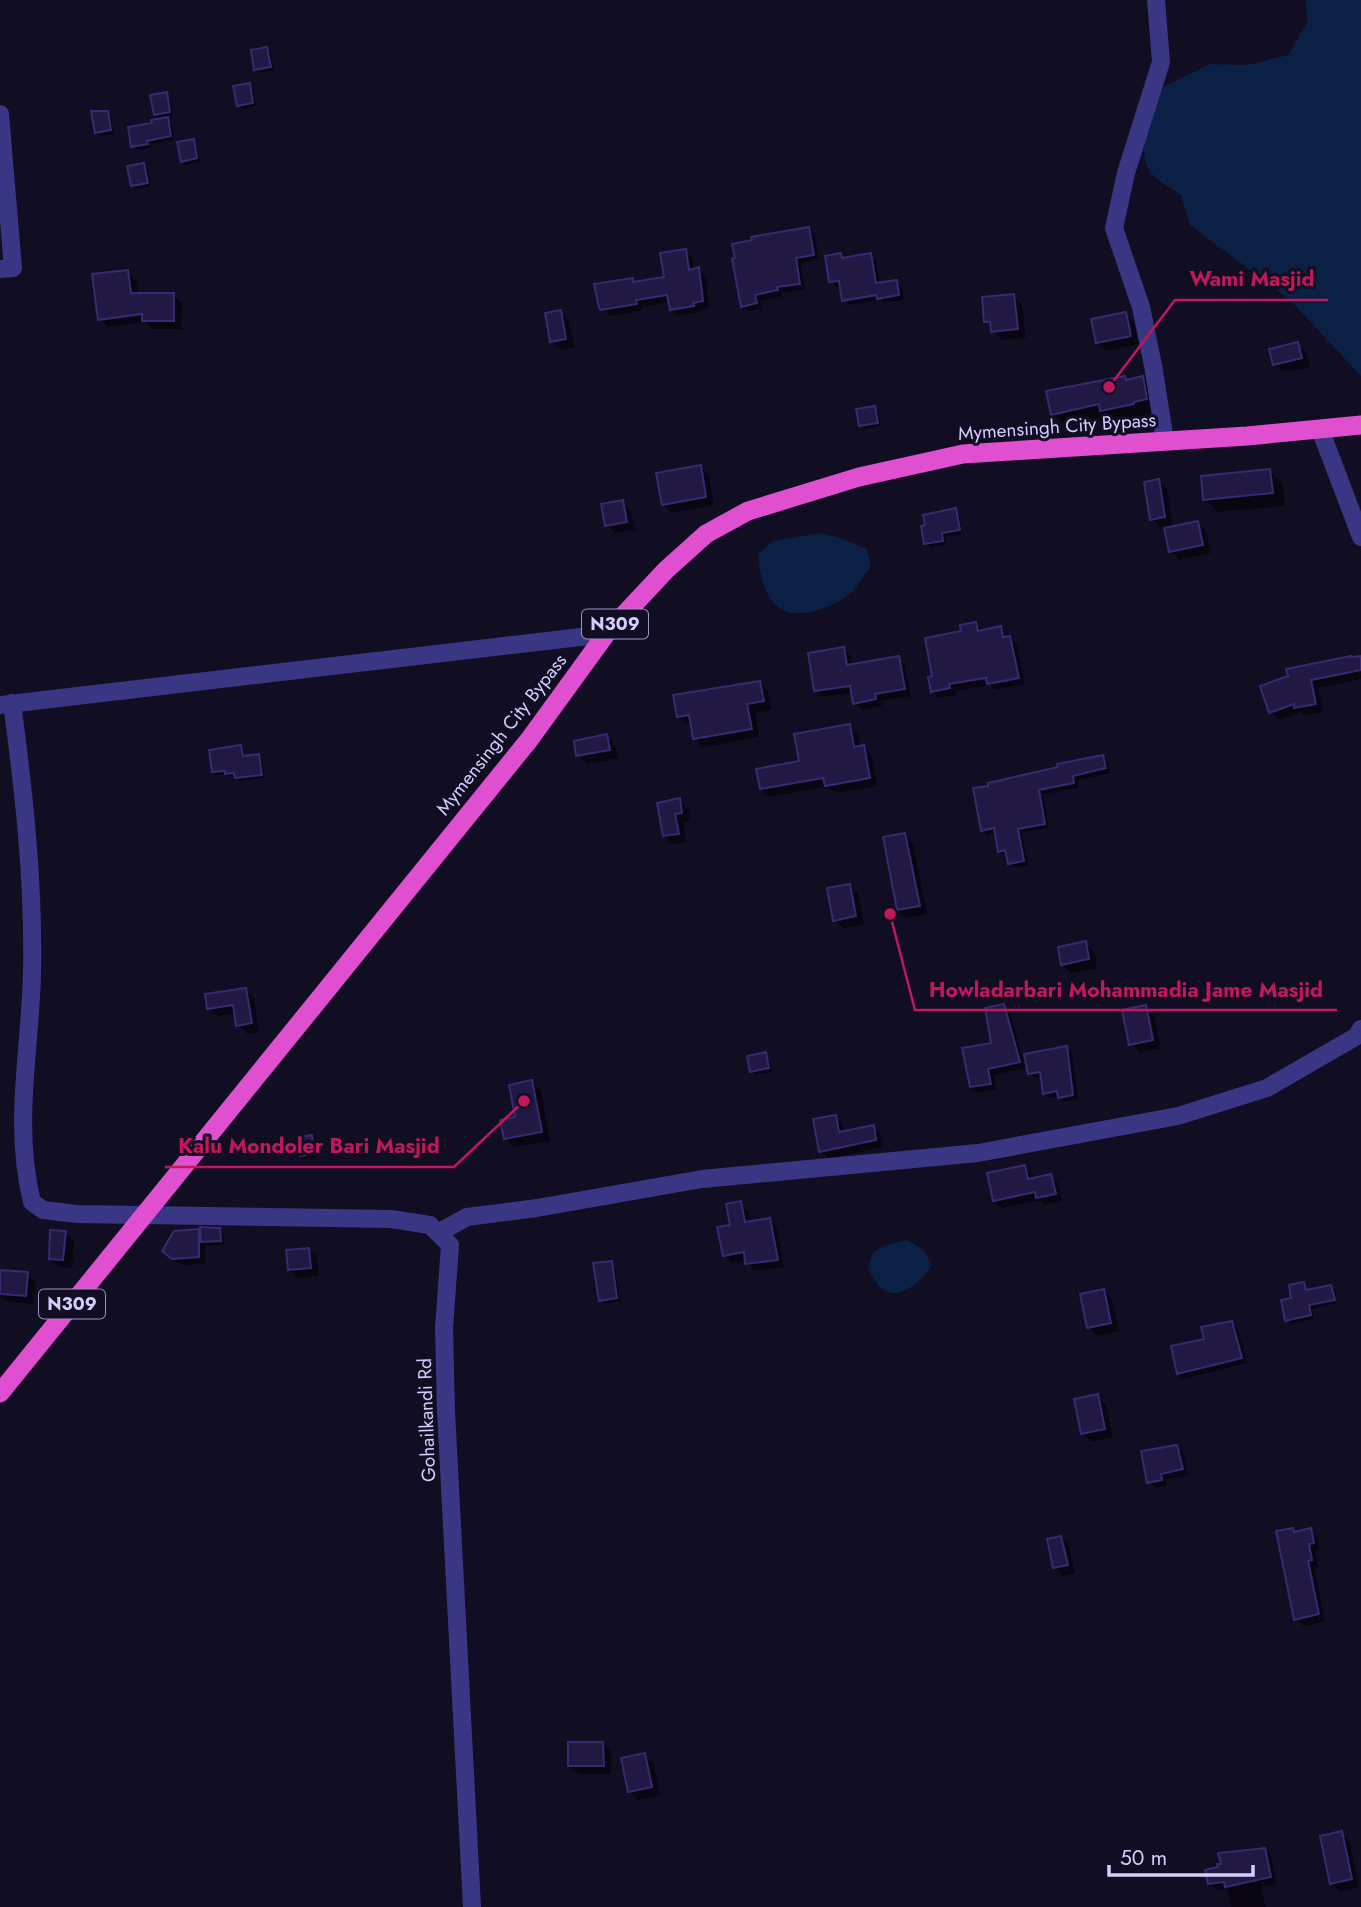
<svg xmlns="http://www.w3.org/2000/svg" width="1361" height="1907" font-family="Jost,sans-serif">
<rect width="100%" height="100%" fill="#110d22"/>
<!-- water -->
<path fill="#0a2044" d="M1305,0H1361V376L1289,299L1190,225L1181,195C1173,189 1161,183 1154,176C1131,153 1154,112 1163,87L1210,64L1247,65L1288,55L1308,21Z
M819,533L838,537L867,549L871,567C864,575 858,586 851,593C843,600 831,606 821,609C775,625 761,594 758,554L773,541Z
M907,1240L924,1250L932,1265C924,1278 903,1300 886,1291C877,1287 873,1277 868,1269L873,1252L886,1245Z"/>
<!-- shadow -->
<path fill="#0007" d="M267,49L271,53L274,70L260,73L256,69Z
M249,85L253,89L256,106L242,109L238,105Z
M166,94L170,98L173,115L165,117L171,122L174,140L150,144L151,148L137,150L133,146L161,120L155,114Z
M107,112L111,116L114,134L100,136L96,133Z
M193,141L197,145L200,162L186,165L182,161Z
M144,165L148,169L151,186L137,189L133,185Z
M809,229L815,235L819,260L801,263L805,289L782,293V296L760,301L762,309L748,311L743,306Z
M685,251L692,258L694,270L699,269L706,276L709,308L699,310L700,312L678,316L671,309L670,302L642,307L643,310L610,316L600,307L632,280L635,283L666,278Z
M841,255L845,260L870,255L876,261L880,284L896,282L902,287L904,300L884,303L881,300L850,305L844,300L841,286L836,287L831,281Z
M128,272L136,280L138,295H173L182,303L181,329H152L145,322L108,327L100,319Z
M1013,296L1022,304L1026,338L1002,340L986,321Z
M560,312L569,321L574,347L561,350L552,341Z
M1125,314L1134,322L1139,344L1107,351L1098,343Z
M1298,344L1306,353L1310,367L1283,372L1274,364Z
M1124,378L1128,381L1143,378L1155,390L1158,411L1145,414V416L1114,422L1108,416L1065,426L1053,414Z
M874,408L878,411L881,426L865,429L861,425Z
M700,466L709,475L714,505L672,513L663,504Z
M1270,471L1283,484L1285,506L1218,512L1205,499Z
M1158,481L1167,489L1173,528L1198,522L1206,531L1211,553L1179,560L1171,551L1165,527L1161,528L1152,519Z
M623,502L631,511L635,530L615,533L607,525Z
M955,510L959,514L962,534L944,537L946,545L930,547L926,544Z
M976,624L983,631L1000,628L1017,644L1025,684L996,690L991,685L955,691L956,695L939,698L932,691L934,678L963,632Z
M843,649L851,656L852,666L898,658L905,665L911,696L881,701L882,706L862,710L854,703L853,693L823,697L816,690Z
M1361,658V679L1318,688L1323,712L1304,716L1301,712L1279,720L1271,712L1262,687Z
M760,683L768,691L772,710L755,713L759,737L703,747L695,738L692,724H687L678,716Z
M849,726L858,734L860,748L863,747L871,755L877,786L835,793L827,786L770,797L761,788Z
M607,736L615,745L618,758L587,764L578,755Z
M241,747L244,751L245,758L258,756L262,760L265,778L240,781L235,776L231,777L228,774L217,775L213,772Z
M1103,757L1108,762L1110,773L1077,781L1078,788L1043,794L1049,828L1022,833L1028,866L1014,868L1009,863L1008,855L1005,856L1000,851L997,833L987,835L982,830L975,789Z
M680,800L688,809L690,821L683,822L686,842L673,844L664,836Z
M904,835L913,844L927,914L907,918L898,910Z
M850,885L858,894L864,925L843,928L835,920Z
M1085,943L1094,952L1097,968L1071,973L1062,964Z
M246,990L254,998L259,1032L247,1034L238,1025L236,1014L218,1016L209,1008Z
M1004,1006L1010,1012L1025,1068L994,1075L996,1089L978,1093L971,1086L993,1045Z
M1146,1007L1154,1016L1161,1048L1140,1053L1131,1044Z
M1066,1048L1072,1053L1078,1100L1065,1102L1059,1097L1051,1098L1045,1093L1042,1077L1035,1078L1029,1073Z
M765,1054L769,1058L772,1072L755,1075L751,1071Z
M532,1082L541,1091L550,1141L514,1147L505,1138L517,1118Z
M836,1117L843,1125L845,1133L873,1127L881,1135L883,1147L828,1159L821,1151Z
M312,1137L316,1141L317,1158L305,1159L301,1155Z
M1024,1167L1032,1174L1033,1180L1051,1176L1058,1183L1062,1201L1045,1205L1040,1200L1002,1208L994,1201Z
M740,1203L748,1211L750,1223L770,1220L777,1227L784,1267L754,1271L747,1260L732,1263L724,1255Z
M219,1229L223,1233L224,1244L205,1246V1264L181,1265L171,1258L198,1230L202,1234Z
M65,1232L74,1241L72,1268L59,1267L50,1258Z
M309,1250L317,1258L319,1276L298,1278L289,1269Z
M611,1263L615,1267L620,1301L605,1304L601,1300Z
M0,1272L27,1274L36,1283L34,1304L6,1301L0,1296Z
M1303,1284L1308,1291L1331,1287L1335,1290L1337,1303L1312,1309L1314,1319L1291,1324L1287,1320L1294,1299Z
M1103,1291L1112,1299L1119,1331L1097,1336L1089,1327Z
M1232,1323L1238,1329L1247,1363L1184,1379L1178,1373L1206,1340Z
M1097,1396L1106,1405L1113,1437L1092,1442L1083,1433Z
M1177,1447L1183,1453L1188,1475L1166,1480L1167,1486L1155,1488L1149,1482Z
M1292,1530L1296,1533L1310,1530L1317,1537L1320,1550L1315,1551L1318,1567L1314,1568L1325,1621L1303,1626L1296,1619Z
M1061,1538L1069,1546L1075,1573L1063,1576L1055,1567Z
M603,1743L611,1752V1774H579L570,1766Z
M644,1754L653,1763L660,1795L638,1800L630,1791Z
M1341,1833L1350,1842L1359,1887L1340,1892L1331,1883Z
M1264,1850L1271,1856L1277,1884L1261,1887L1266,1907H1231L1227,1889L1217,1890L1210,1883Z"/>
<!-- building -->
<path fill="#211944" stroke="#382a70" stroke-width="2" d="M267,47L271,67L254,70L251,50Z
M250,83L253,103L237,106L233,86Z
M167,92L170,112L154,115L150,95Z
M91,111H108L111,130L95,133Z
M168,117L171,136L147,141L148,144L131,147L128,127L152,123L151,120Z
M194,139L197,158L181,162L177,142Z
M144,163L148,183L131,186L127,166Z
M809,227L814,255L796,258L800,284L777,287L778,290L755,295L757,303L741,307L732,259L735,258L732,244L752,240L751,237Z
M686,249L689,270L699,267L703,301L693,303L694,306L670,310L667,295L636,300L637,304L601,310L599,308L594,284L633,278V282L664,277L660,253Z
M841,253L842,258L871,253L876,283L897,280L899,295L877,299L876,295L842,301L839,281L829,282L825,256Z
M128,270L131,293H174V321H142V314L98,320L92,274Z
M1014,294L1018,329L991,332L990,322H984L982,297Z
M561,310L566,339L550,342L545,313Z
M1126,312L1131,336L1096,343L1091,319Z
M1298,342L1302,358L1273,365L1269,349Z
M1125,376L1126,380L1143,376L1147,399L1134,402V404L1100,411L1099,404L1051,415L1046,391Z
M875,406L878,423L859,426L856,409Z
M701,465L706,497L662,505L656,473Z
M1270,469L1273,493L1203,500L1201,476Z
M1159,479L1165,517L1150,520L1144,482Z
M623,500L627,522L605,526L601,504Z
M956,508L960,530L942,533L943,541L924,544L921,526L925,525L923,515Z
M1198,521L1203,545L1169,552L1164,528Z
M976,622L978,631L1001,626L1003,637L1010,636L1019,678L987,684L986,678L949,684L950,688L931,692L928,677L932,676L925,638L961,631L960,625Z
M844,647L847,665L899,656L905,689L875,694L876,699L853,704L850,686L814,691L808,653Z
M1351,656V657L1361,656V670L1311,680L1316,704L1294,708V704L1269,713L1260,686L1288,676L1286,669Z
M760,681L764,701L747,704L752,729L693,739L689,715L677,717L673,695Z
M850,724L854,747L864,745L870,778L825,786L823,778L760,789L756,769L799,761L794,734Z
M607,734L610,750L576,756L574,741Z
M241,745L243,756L259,754L262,775L235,778L234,773L225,774V771L212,772L209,750Z
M1103,755L1106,768L1073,776L1074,783L1039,790L1045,824L1018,829L1024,861L1008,864L1005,850L998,852L994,828L981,831L973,788L988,786V783L1058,767L1057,764Z
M680,798L682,813L675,814L679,834L663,836L657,803Z
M905,833L920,906L897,910L883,837Z
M850,884L856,916L833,921L827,888Z
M1086,941L1089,959L1061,965L1058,947Z
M246,988L252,1023L236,1026L233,1005L207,1009L205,994Z
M1004,1004L1020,1062L988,1069L991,1084L970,1087L962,1048L991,1043L985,1008Z
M1146,1005L1153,1040L1129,1045L1122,1010Z
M1067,1046L1073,1095L1058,1098L1057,1091L1043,1094L1040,1072L1028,1074L1024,1054Z
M766,1052L769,1068L750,1072L747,1056Z
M532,1080L542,1132L504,1139L500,1120L515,1117L509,1085Z
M836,1115L839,1132L874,1125L876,1140L819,1152L813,1119Z
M312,1135L314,1154L300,1156L298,1137Z
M1025,1165L1028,1179L1051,1174L1056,1194L1036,1198L1035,1192L993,1201L987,1173Z
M741,1201L745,1222L770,1218L778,1260L745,1264L744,1252L723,1256L717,1227L730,1225L726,1204Z
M200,1227L220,1228L221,1241L201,1242Z
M199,1229V1257L172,1259L162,1251L174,1231Z
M50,1230L66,1231L63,1260L49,1259Z
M309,1248L311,1268L288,1270L286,1250Z
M612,1261L617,1298L599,1301L593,1263Z
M0,1270L28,1272L26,1296L0,1294Z
M1304,1282L1306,1290L1331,1285L1335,1300L1309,1305L1311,1315L1285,1321L1281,1300L1291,1298L1289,1285Z
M1104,1289L1111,1323L1087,1328L1080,1294Z
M1232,1321L1242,1358L1177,1374L1171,1346L1204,1339L1201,1327Z
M1098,1394L1105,1429L1081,1434L1074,1399Z
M1177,1445L1183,1469L1161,1474L1162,1480L1147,1483L1141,1451Z
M1293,1528L1294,1532L1311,1528L1314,1543L1309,1544L1312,1560L1308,1561L1319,1614L1294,1620L1276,1531Z
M1061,1536L1068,1565L1053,1568L1047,1539Z
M568,1742H603L604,1766H568Z
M645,1753L652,1787L628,1792L621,1758Z
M1342,1831L1352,1879L1330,1884L1320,1836Z
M1265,1848L1271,1877L1225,1887L1224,1882L1208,1884L1205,1870L1218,1867L1217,1864H1221L1218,1853Z"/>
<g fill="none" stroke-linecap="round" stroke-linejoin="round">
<!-- minor -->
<path stroke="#393783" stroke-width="18" d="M1156,0L1161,62L1126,173L1114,228L1141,307L1153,365L1165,441
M0,114L13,268L0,269
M1320,429L1361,537
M12,703C24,793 34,883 32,974C30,1052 13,1125 32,1202L43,1210L77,1214L391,1219L430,1225L450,1245L444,1328L446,1411L472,1907
M0,705L606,634
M438,1233L467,1217L537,1208L702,1179L978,1153L1178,1116L1267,1088L1357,1036L1361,1029"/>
<!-- trunk -->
<path stroke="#df4fd0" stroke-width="19" d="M0,1393L529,740L606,634L666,570L706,534L748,511L859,477L963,454L1247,436L1361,425"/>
</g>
<g text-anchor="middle" stroke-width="6" stroke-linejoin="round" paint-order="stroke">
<!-- shield labels -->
<g fill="#110d22" stroke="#9a94bd" stroke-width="2">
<rect x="582" y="609.5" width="66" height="29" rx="5"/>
<rect x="39" y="1289.5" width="66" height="29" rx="5"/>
</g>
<g font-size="18" font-weight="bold" fill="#d4ceff">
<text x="615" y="630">N309</text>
<text x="72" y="1310">N309</text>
</g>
<!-- street labels -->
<g font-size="19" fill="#d4ceff" stroke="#110d22">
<text transform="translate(1057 426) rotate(-4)" y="7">Mymensingh City Bypass</text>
<text transform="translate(501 734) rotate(-52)" y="7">Mymensingh City Bypass</text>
<text transform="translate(426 1420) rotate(-92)" y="7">Gohailkandi Rd</text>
</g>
</g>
<!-- callouts -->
<path fill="none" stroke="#c2185b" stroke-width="2.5" d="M1109 387L1175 300H1328M890 914L915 1010H1337M524 1101L454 1167H165"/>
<g fill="#c2185b" stroke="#110d22" stroke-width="2.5">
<circle cx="1109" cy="387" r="7"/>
<circle cx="890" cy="914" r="7"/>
<circle cx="524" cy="1101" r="7"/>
</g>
<g font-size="21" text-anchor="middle" font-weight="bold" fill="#c2185b" stroke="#110d22" stroke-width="6" stroke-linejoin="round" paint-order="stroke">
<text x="1252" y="286">Wami Masjid</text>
<text x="1126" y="997">Howladarbari Mohammadia Jame Masjid</text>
<text x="309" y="1153">Kalu Mondoler Bari Masjid</text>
</g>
<!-- scale -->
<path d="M1109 1865v10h144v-10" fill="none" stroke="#d4ceff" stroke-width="3.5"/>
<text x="1120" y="1865" font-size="21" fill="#d4ceff" stroke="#110d22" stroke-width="5" paint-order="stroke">50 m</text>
</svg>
